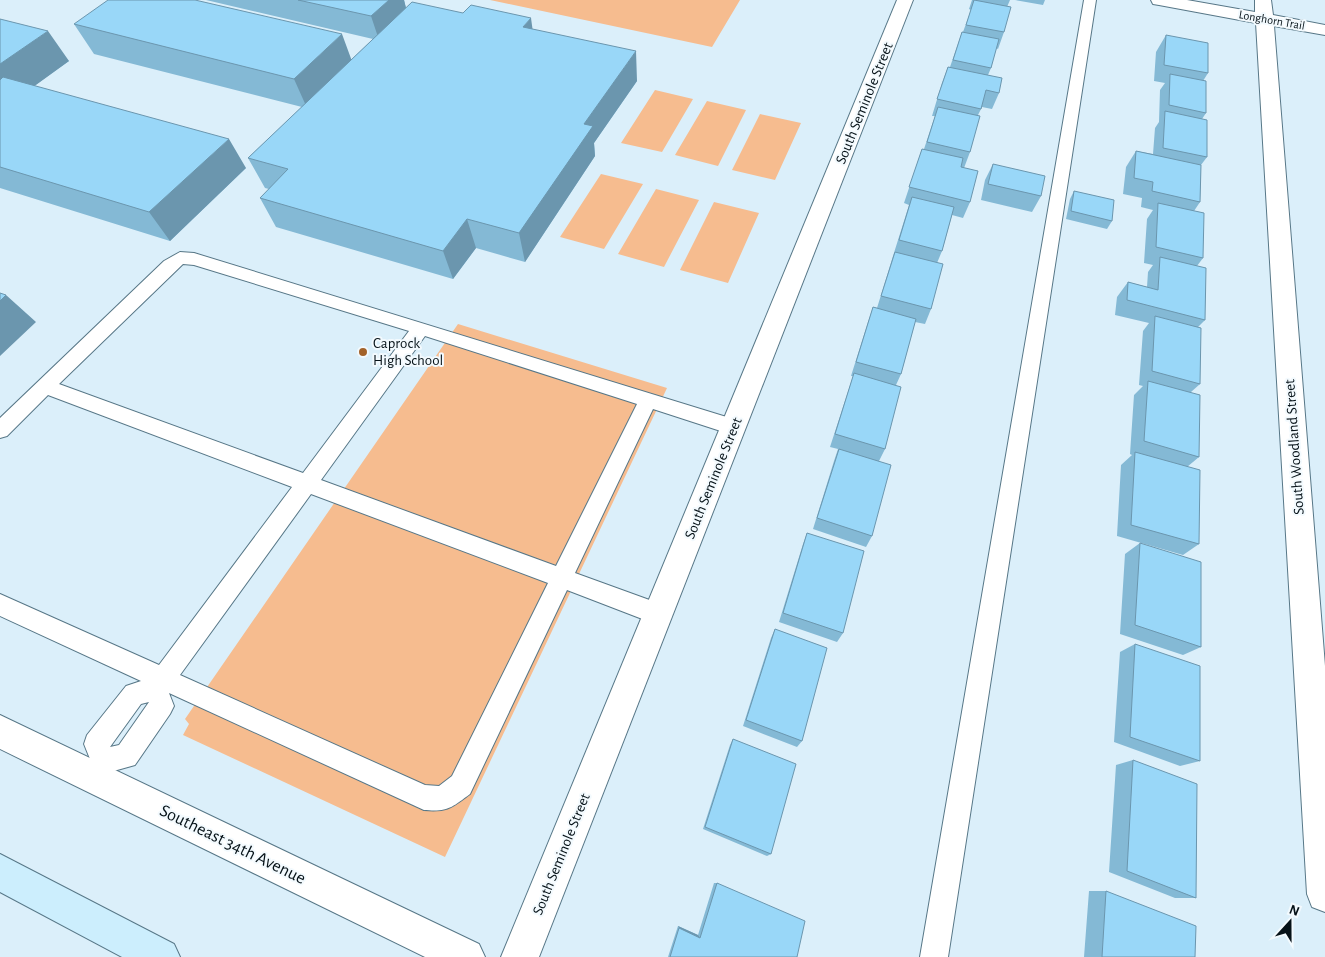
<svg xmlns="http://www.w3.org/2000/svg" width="1325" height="957" font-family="'Alegreya Sans',sans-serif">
<rect width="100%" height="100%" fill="#dbeffa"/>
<!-- green -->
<path fill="#f6bc8f" d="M490,0H740L712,47Z
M655,90L693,99L662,152L621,143Z
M707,101L746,110L718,166L675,155Z
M760,114L801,123L775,180L732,170Z
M601,174L643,184L604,249L560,237Z
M656,189L699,200L664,267L618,254Z
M714,202L759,213L728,283L680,270Z
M458,324L667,388L445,857L183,735L189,724L185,719Z"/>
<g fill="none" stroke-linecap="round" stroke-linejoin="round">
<!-- service casing -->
<g stroke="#577787" stroke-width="2">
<path id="service" d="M1084,0H1096L948,957H920Z
M180,252L194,253L733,419L740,421L743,427L740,433L733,435L653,409L575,573L666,606L669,614L666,622L658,625L567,590L470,794C451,808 448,812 424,810L169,693L174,706L170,714L135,765L110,772L104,781L95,784L86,781L83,772L90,759L84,744L87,735L126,686L141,681L0,616V594L159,665L292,487L48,395L7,436L0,438V418L164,261ZM183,264L194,265L409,331L303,473L59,384ZM425,336L637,404L556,566L321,480ZM311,494L548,583L452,776L439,786L425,785L180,675ZM149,702L119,745L110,747L141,704Z"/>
</g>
<!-- minor casing -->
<g stroke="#577787" stroke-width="2">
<path id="minor" d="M1151,0H1187L1255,12V0H1271L1273,15L1325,25V35L1274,26L1325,666V912L1312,907L1307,894L1256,23L1159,5L1153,4Z
M0,715L479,944L485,957H425L0,749Z"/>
</g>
<!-- tertiary casing -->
<g stroke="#577787" stroke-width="2">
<path id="tertiary" d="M897,0H913L539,957H501Z"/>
</g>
<!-- secondary casing -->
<g stroke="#577787" stroke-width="2">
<path id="secondary" d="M0,854L174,944L180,957H122L0,892Z"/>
</g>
<!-- service -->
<use href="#service" fill="#fff" fill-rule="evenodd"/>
<!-- minor -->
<use href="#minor" fill="#fff" fill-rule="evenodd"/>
<!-- tertiary -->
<use href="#tertiary" fill="#fff" fill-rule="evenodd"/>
<!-- secondary -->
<use href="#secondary" fill="#cceefd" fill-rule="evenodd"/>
</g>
<!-- wall -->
<path fill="#84b9d5" d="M206,0H404L406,8L532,29L637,81L594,143L595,156L525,262L476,248L453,279L276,227L260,198L269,189L265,188L248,158L302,107L94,54L74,24L351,60L373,39Z
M972,0H1010L1007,7L1004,32L998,49L996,48L991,68L988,75L999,93L992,109L982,107L978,115L970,152L964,168L970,202L963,218L952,215L942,251L937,263L931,309L925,324L915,322L901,374L896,385L885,449L879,461L872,536L866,547L813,529L834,461L838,449L830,447L853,376H851L868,322L873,307L877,308L893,256L909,205L904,203L922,149H924L935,116H932L942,83L948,67H950L962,32H963L971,10L969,9Z
M1015,0H1045L1043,5Z
M0,19L69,61L34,86L246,168L170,241L0,188Z
M1166,35L1208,73L1203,81L1206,113L1202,119L1207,157L1201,165L1200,202L1194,211L1203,258L1197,266L1205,320L1198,327L1200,384L1191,392L1199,457L1187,467L1199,544L1183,555L1117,536L1121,465L1132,455L1130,454L1134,395L1143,386L1139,385L1143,331L1149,323L1115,315L1117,297L1128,282L1147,287L1148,272L1153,265L1144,263L1147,219L1153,210L1141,207L1142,198L1123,194L1126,167L1136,151L1153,154L1155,128L1159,122L1160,90L1165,83L1154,81L1156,52Z
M993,164L1041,196L1032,212L981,200L985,180Z
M1074,191L1112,221L1107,229L1066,219L1070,199Z
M807,533L843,633L837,642L779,622L803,544Z
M1140,543L1201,647L1183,655L1120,634L1125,554Z
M775,629L802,741L797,747L743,726L771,638Z
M1135,644L1200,761L1180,766L1114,742L1120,652Z
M733,739L771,854L767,856L703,829L730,745Z
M1133,760L1196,898H1175L1109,872L1116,765Z
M714,883H717L797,957H668L678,926L698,935Z
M1089,891H1106L1195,957H1084Z"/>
<!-- shaded-wall -->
<path fill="#6b96ae" d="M389,0H404L407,12L379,40L371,16Z
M531,18L535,47L523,27Z
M48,31L69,61L0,111V64Z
M342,34L353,64L307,108L294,79Z
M636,51L637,81L594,143L595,156L525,262L519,233L584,124Z
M229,139L246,168L170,241L149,212Z
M467,219L476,248L453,279L443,251Z
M6,295L36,322L0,356V301Z
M678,926L698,935L700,938L679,928Z"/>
<!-- building -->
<path fill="#99d7f8" stroke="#6b96ae" d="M108,0H195L342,34L294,79L74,24Z
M298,0H389L371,16Z
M974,0L1011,7L1004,32L966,25Z
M412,2L463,13L471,5L531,18L523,27L636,51L584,124L593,126L519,233L467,219L443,251L260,198L288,169L248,158Z
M0,19L48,31L0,64Z
M962,32L999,39L991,68L953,60Z
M1166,35L1208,43V73L1164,65Z
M948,67L1002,78L999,93L986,90L981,109L937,99Z
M1170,74L1206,81V113L1169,105Z
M3,77L229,139L149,212L0,167V80Z
M938,107L980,116L970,152L927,142Z
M1165,111L1207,120V157L1163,148Z
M922,149L963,158L961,167L978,171L970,202L909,187Z
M1136,151L1201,165L1200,202L1152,191L1153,182L1134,178Z
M993,164L1045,176L1041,196L988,184Z
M1074,191L1114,200L1112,221L1071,211Z
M912,197L954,207L942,251L899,240Z
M1158,203L1204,213L1203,258L1156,247Z
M895,252L943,264L931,309L881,296Z
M1160,257L1206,268L1205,320L1127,300L1128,282L1158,290Z
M0,293L6,295L0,301Z
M873,307L916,319L901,374L856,362Z
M1155,316L1201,328L1200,384L1152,371Z
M854,373L901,387L885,449L835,434Z
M1148,381L1200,395L1199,457L1144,441Z
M839,449L891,465L872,536L817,518Z
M1135,452L1200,470L1199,544L1131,525Z
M807,533L864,551L843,633L783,613Z
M1140,543L1201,562V647L1135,625Z
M775,629L827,648L802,741L746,720Z
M1135,644L1200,666V761L1130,737Z
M733,739L796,764L771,854L705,827Z
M1133,760L1197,784L1196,898L1127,871Z
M717,883L805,921L797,957H670L679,928L700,938Z
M1106,891L1196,926L1195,957H1102Z"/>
<!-- markers -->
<circle fill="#a2622a" stroke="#f3fafe" stroke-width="2" cx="363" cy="352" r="5"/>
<g text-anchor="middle" stroke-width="4" stroke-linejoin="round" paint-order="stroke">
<!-- far-street labels -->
<g font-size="12" fill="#061218" stroke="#f3fafe">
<text transform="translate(1272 20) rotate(10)" y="4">Longhorn Trail</text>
</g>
<!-- street labels -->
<g font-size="15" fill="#061218" stroke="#f3fafe">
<text transform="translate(864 103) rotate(-68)" y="5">South Seminole Street</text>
<text transform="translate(1294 447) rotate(-94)" y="5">South Woodland Street</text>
<text transform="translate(713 478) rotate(-68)" y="5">South Seminole Street</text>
<text transform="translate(561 854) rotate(-68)" y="5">South Seminole Street</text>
</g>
<!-- poi labels -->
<g font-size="15" fill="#061218" stroke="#f3fafe" text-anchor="start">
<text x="373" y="348">Caprock<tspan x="373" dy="17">High School</tspan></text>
</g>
<!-- near-street labels -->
<g font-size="18" fill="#061218" stroke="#f3fafe">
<text transform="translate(233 844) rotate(26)" y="6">Southeast 34th Avenue</text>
</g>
</g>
<!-- north arrow -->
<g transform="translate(1290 922) rotate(21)" stroke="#f3fafe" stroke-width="4" paint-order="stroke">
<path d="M0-4L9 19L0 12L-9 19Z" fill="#061218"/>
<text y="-8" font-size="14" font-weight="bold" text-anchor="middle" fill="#061218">N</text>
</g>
</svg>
